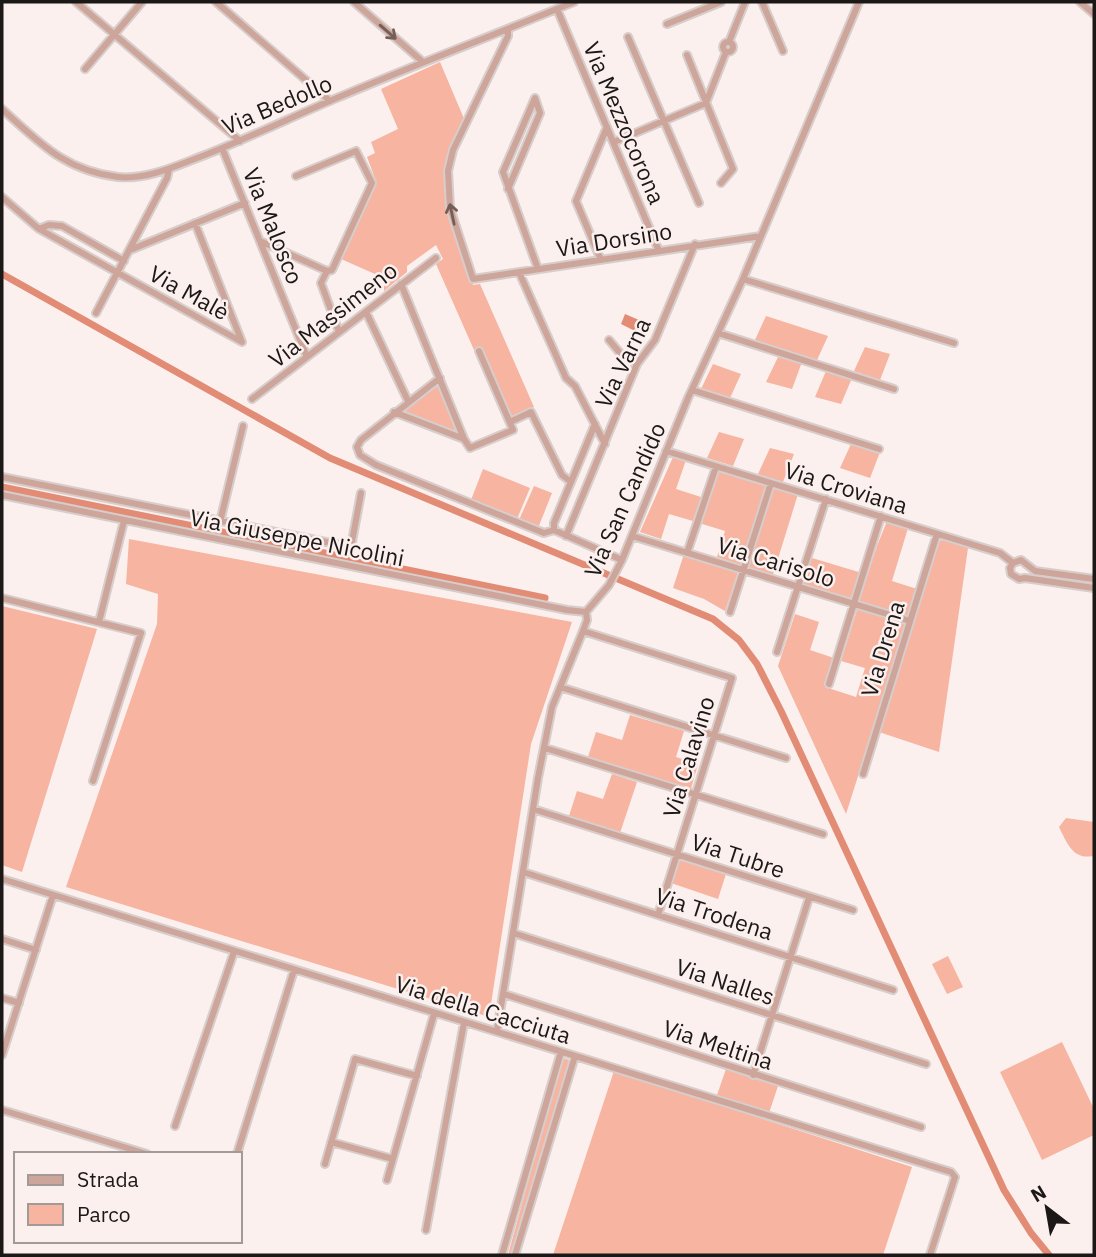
<svg xmlns="http://www.w3.org/2000/svg" width="1096" height="1257" font-family="'IBM Plex Sans',sans-serif">
<rect width="100%" height="100%" fill="#fbf0ed"/>
<!-- green -->
<path fill="#f6b4a1" d="M440,62L465,121L451,149L448,208L473,285L480,284L534,407L513,416L508,414L479,348L474,350L436,264L443,259L436,245L407,266V272L384,291V278L341,259L376,181L367,157L375,153L371,142L398,129L381,89Z
M766,316L828,336L817,360L755,340Z
M865,347L890,354L880,380L854,371Z
M779,355L802,362L792,389L766,382Z
M713,364L741,374L730,398L701,389Z
M826,371L852,378L841,404L815,397Z
M438,384L459,434L402,410Z
M719,432L744,439L733,466L707,458Z
M851,444L880,452L870,478L840,468Z
M770,448L794,454L783,482L758,474Z
M673,457L686,460L676,489L701,497L693,521L669,514L661,539L640,532Z
M483,469L530,488L517,519L471,500Z
M718,469L767,485L741,565L717,557L725,531L699,523Z
M534,486L552,493L538,528L519,520Z
M773,487L798,494L773,575L747,567Z
M887,521L908,528L892,581L917,589L909,616L859,601L877,546Z
M940,538L968,548L939,752L879,732Z
M129,539L572,622L531,744L489,1017L66,887L157,624L158,594L126,584Z
M684,554L738,572L725,611L704,599L673,588Z
M812,558L862,573L854,599L803,584Z
M2,606L97,629L22,872L2,865Z
M858,607L907,622L846,814L778,666L795,614L819,622L810,650L834,658L825,687L856,697L865,668L841,661Z
M630,715L684,731L676,757L698,764L691,789L588,757L596,732L622,740Z
M612,774L637,782L620,833L569,816L577,791L603,799Z
M1066,818L1094,822L1093,856C1073,860 1067,843 1059,827Z
M679,859L726,874L718,899L671,883Z
M948,956L963,987L947,994L932,964Z
M1062,1042L1094,1109V1135L1042,1160L1000,1072Z
M562,1058L570,1060L512,1255H508Z
M726,1069L778,1086L769,1113L717,1095Z
M614,1071L912,1167L883,1255H553Z"/>
<!-- water -->
<path fill="#e28c75" d="M625,314L646,323L641,334L621,324Z"/>
<g fill="none" stroke-linecap="round" stroke-linejoin="round">
<!-- canal -->
<path stroke="#e28c75" stroke-width="7" d="M2,274L330,458L713,619L739,640L757,664L781,711L1004,1190L1031,1233L1049,1255
M2,487L545,598"/>
<!-- minor casing -->
<g stroke="#d7cdcb" stroke-width="10">
<path id="minor" d="M76,2L240,141
M216,2L330,101
M354,2L423,62
M762,2L783,51
M1080,2L1094,14
M557,9L659,251
M667,24L721,2
M508,29V36L453,150L448,171L450,208L473,279L761,236
M628,37L699,203
M723 47a5 5 0 1 1 10 0a5 5 0 1 1-10 0Z
M729,42L745,2
M687,55L733,169L721,183
M85,69L142,2
M2,109C40,143 65,171 118,177C148,180 178,165 205,155C248,138 290,118 332,100C412,66 494,35 574,2
M614,142L706,103L726,52
M222,148L307,357
M296,176L356,151L372,183L332,270L327,271L321,283L339,332
M508,189L540,113L535,98L503,172L538,269
M2,197L39,229L242,342L195,223
M39,229L49,225L62,226L124,261
M260,241L327,271
M130,250L245,203
M601,260L576,201L607,127
M519,272L566,378L575,386L605,444
M743,279L954,343
M401,284L464,439L470,448L513,430L479,351
M366,312L408,401
M96,313L167,178L169,169
M718,333L894,389
M609,340L620,353L637,364
M440,378L361,440L357,447L360,455L376,465L544,533L554,530
M692,390L879,449
M252,399L436,258
M394,412L464,439
M510,422L531,412L562,475L571,482
M595,424L554,523V530L622,560
M666,451L1000,553L1013,563
M2,477L351,547L361,493
M2,495L567,610L586,612
M220,522L243,426
M566,536L637,364L655,340L695,244
M632,536L910,621
M687,553L716,467
M1094,579L1035,571L1021,560L1013,563L1010,568L1011,574L1019,579L1025,578L1094,588
M2,598L141,633L93,781
M730,612L771,483
M99,622L124,521
M583,631L732,678L658,915
M777,652L826,499
M829,684L881,516
M560,687L786,758
M545,748L823,834
M863,774L937,534
M533,809L853,910
M523,872L893,990
M2,879L951,1172L955,1177L930,1255
M513,933L926,1064
M2,939L36,950
M504,994L921,1127
M2,998L19,1003
M497,1031L538,778L552,707L583,631L587,620L586,612L609,585L622,560L688,398L743,279L859,2
M2,1055L53,895
M753,1075L809,898
M2,1110L147,1154
M175,1126L234,952
M331,1142L393,1159
M237,1154L294,970
M325,1164L355,1059L417,1076
M387,1180L434,1014
M426,1230L464,1023
M502,1255L561,1052
M515,1255L575,1056"/>
</g>
<!-- minor -->
<use href="#minor" stroke="#cda59a" stroke-width="6"/>
</g>
<!-- one-way arrows -->
<defs><path id="oneway-shaft" d="M-6 0H5M1.5-3L5.5 0L1.5 3" fill="none" stroke-width="1.6" stroke-linecap="round" stroke-linejoin="round" transform="scale(1.75)"/></defs>
<g stroke="#745e58">
<use href="#oneway-shaft" transform="translate(388 32) rotate(41)"/>
<use href="#oneway-shaft" transform="translate(452 214) rotate(-102)"/>
</g>
<g text-anchor="middle" stroke-width="5" stroke-linejoin="round" paint-order="stroke">
<!-- street labels -->
<g font-size="23" fill="#1b1817" stroke="#fbf0ed">
<text transform="translate(277 105) rotate(-23)" y="8">Via Bedollo</text>
<text transform="translate(624 123) rotate(67)" y="8">Via Mezzocorona</text>
<text transform="translate(273 226) rotate(68)" y="8">Via Malosco</text>
<text transform="translate(614 240) rotate(-9)" y="8">Via Dorsino</text>
<text transform="translate(189 293) rotate(29)" y="8">Via Malè</text>
<text transform="translate(333 315) rotate(-38)" y="8">Via Massimeno</text>
<text transform="translate(623 363) rotate(-64)" y="8">Via Varna</text>
<text transform="translate(846 488) rotate(17)" y="8">Via Croviana</text>
<text transform="translate(625 500) rotate(-66)" y="8">Via San Candido</text>
<text transform="translate(297 538) rotate(11)" y="8">Via Giuseppe Nicolini</text>
<text transform="translate(776 562) rotate(17)" y="8">Via Carisolo</text>
<text transform="translate(883 649) rotate(-73)" y="8">Via Drena</text>
<text transform="translate(689 757) rotate(-73)" y="8">Via Calavino</text>
<text transform="translate(738 856) rotate(18)" y="8">Via Tubre</text>
<text transform="translate(714 914) rotate(18)" y="8">Via Trodena</text>
<text transform="translate(725 982) rotate(18)" y="8">Via Nalles</text>
<text transform="translate(483 1010) rotate(17)" y="8">Via della Cacciuta</text>
<text transform="translate(718 1045) rotate(18)" y="8">Via Meltina</text>
</g>
</g>
<!-- border -->
<rect width="1096" height="1257" fill="none" stroke="#1b1817" stroke-width="7"/>
<!-- legend -->
<rect x="14" y="1152" width="228" height="91" fill="#fbf0ed" stroke="#a19a97" stroke-width="2"/>
<rect x="28" y="1175" width="35" height="10" fill="#cda59a" stroke="#a19a97" stroke-width="2"/>
<text x="77" y="1187" font-size="21" fill="#1b1817">Strada</text>
<rect x="28" y="1204" width="35" height="21" fill="#f6b4a1" stroke="#a19a97" stroke-width="2"/>
<text x="77" y="1222" font-size="21" fill="#1b1817">Parco</text>
<!-- north arrow -->
<g transform="translate(1047 1208) rotate(329)" stroke="#fbf0ed" stroke-width="5" paint-order="stroke">
<path d="M0-5L12 26L0 18L-12 26Z" fill="#1b1817"/>
<text y="-10" font-size="19" font-weight="bold" text-anchor="middle" fill="#1b1817">N</text>
</g>
</svg>
